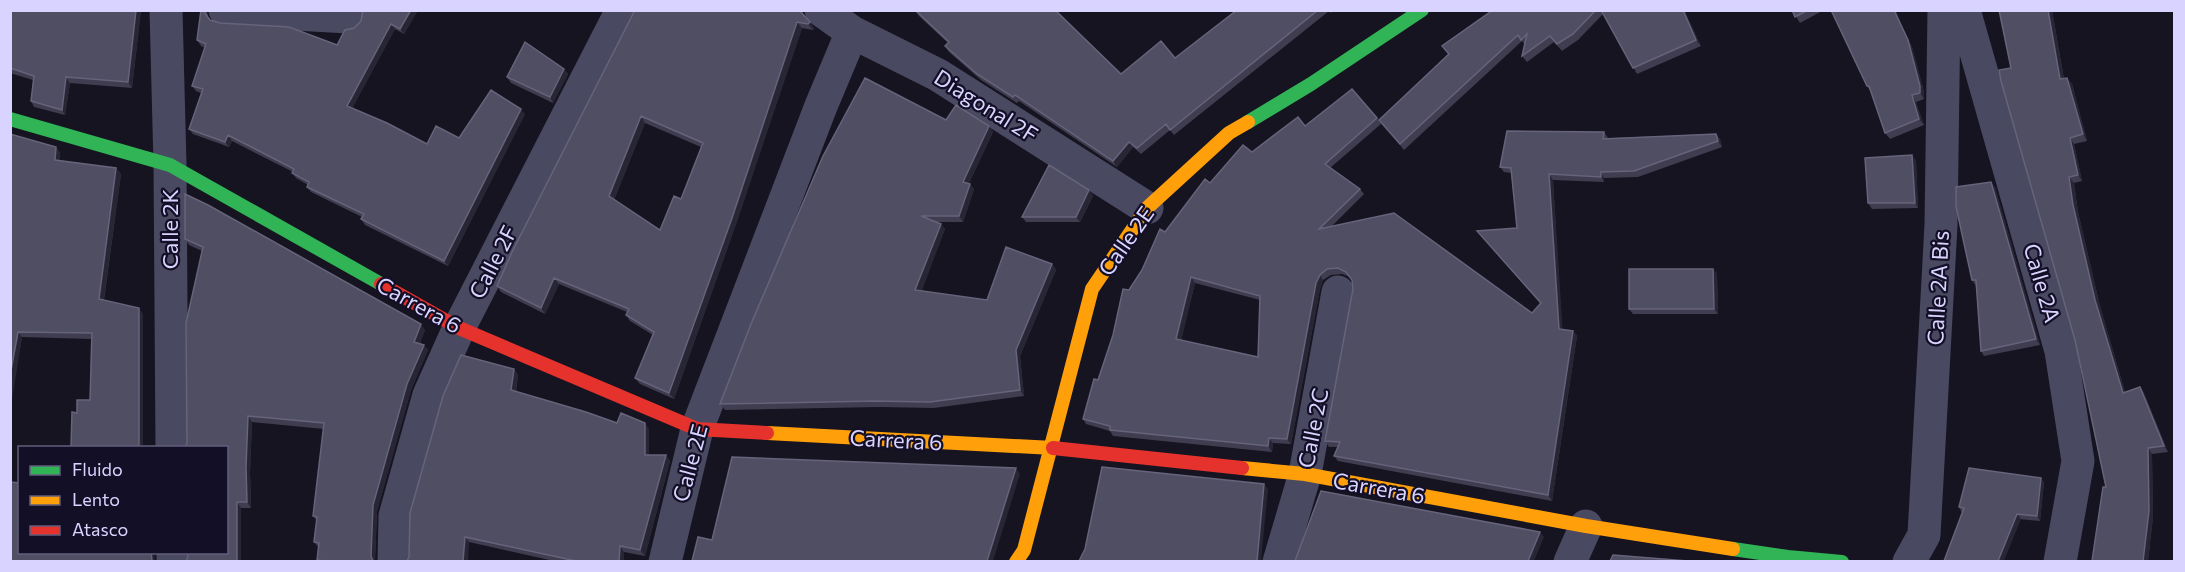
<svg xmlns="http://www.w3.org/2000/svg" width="2185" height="572" font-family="Commissioner,sans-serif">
<rect width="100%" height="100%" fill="#161421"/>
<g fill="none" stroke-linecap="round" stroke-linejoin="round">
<!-- street -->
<path stroke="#4a4962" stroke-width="33" d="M166,10L170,165L172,448
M225,10L349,17
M821,10L852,32L938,75L1147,208
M1964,10L2061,351L2078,461L2060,562
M173,552V562
M394,562L395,516L429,395L459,328L622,10
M665,562L697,429L821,106L852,32
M1279,562L1305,474L1338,292
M1570,562L1586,526
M1909,562L1924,535L1941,225L1944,10"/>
<!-- fast -->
<path stroke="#30b455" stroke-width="14" d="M10,119L170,165L381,284
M1248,122L1311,84L1422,10
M1733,549L1788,557L1842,562"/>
<!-- slow -->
<path stroke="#ff9f0a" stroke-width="14" d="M767,433L1053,448
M1242,468L1305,474L1586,526L1733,549
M1016,562L1024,550L1092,289L1147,208L1229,133L1248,122"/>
<!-- jam -->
<path stroke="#e5322d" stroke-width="14" d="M381,284L459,328L697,429L767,433
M1053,448L1242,468"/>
</g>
<!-- wall -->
<path fill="#403d50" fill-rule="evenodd" d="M10,10H141L132,88L70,83L65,115L34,107L31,101L33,80L10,73Z
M201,10H207L208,17L210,20L220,23L337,45L418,10L404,34L395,29L352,108L427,144L459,138L525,114L448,266L365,225L361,219L362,217L311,192L307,187L308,185L296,178L292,173L293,172L232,141L229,147L193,134L189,129L201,93L196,91L192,86L205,48L201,46L197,40Z
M635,10H803V15L814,28L813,30L802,28L736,224L674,399L640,384L635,378L653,335L630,321L626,315L627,312L559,284L545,314L501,292L497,286ZM645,123L701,147L681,199L660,230L614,200Z
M915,10L1121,74L1175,58L1237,10H1334L1331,13L1329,11L1174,135L1170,130L1141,154L1133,147L1117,167L1019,101L1017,103L981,80L949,52L945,46L948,43L919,16Z
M1493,10H1684L1701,46L1637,74L1603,14L1578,40L1562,51L1554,42L1527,62L1522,56L1525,45L1522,41L1404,150L1379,120L1448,54L1442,46Z
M1792,10H1824L1800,23Z
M1999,10H2052L2064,79L2067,78L2072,84L2087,141L2074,144L2082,181L2074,183L2078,212L2100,306L2125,392L2140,387L2144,393L2168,452L2152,454L2153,517L2148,561H2092L2106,487L2075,340L2011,68Z
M1900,23L1912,47L1924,92V99L1916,102L1924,125L1890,139L1885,133L1871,92L1867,86Z
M564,69L568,74L553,103L511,83L507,77Z
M1377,118L1381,124L1330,168L1360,189L1364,194L1331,227L1532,313L1540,303L1477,231L1517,228L1511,173L1504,172L1500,167L1604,132L1608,138L1716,134L1720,139L1722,147L1638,177L1604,178V182L1553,180L1562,330L1573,331L1577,336L1552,501L1338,461L1334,456L1338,447H1329L1325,441L1353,289L1352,280L1350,277L1342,274L1331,275L1323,280L1320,289L1291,444L1273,443L1272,452L1113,436L1110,431L1086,424L1083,419L1098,380L1129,290L1165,232L1210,183L1252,152L1305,126ZM1195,283L1260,300L1258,357L1181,340Z
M946,120L989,126L993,132L969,183L974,189L963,222H937L945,229L921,291L987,300L1052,264L1056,270L1020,356L1024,396L934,408L879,407L725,410L720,404Z
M10,134L56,147L60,153L59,161L116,168L121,174L104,300L143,314V447L77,413L90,400L91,339L22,337L10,406Z
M1912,155L1916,161L1918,208L1872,209L1868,203Z
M1995,187L2040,345L1984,356L1981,351L1976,286L1972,280Z
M1089,190L1093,196L1080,222H1026L1022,217Z
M185,239L425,330L420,343L424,345L428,350L411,390L377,511L375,561H318L317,560L319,548L314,542L317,521L313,516L324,429L252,422L250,472L251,508H241V561L188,557L187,443L202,251L189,245Z
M1713,269L1717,274L1718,314H1633L1629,309Z
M514,369L518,375L516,392L617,423L649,429V455H666L670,461L645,556L624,552V561H554L469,542L407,561Z
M2041,478L2044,483L2040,521L1962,513L1959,507Z"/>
<!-- shaded-wall -->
<path fill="#282635" d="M136,10H141L132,88L128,82Z
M411,10H418L404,34L400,29Z
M1683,10H1684L1701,46L1696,40Z
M1894,10H1896L1900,23L1912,47L1924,92V99L1920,93Z
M2048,10H2052L2065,86L2060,79Z
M797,22L802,28L736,224L674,399L669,393Z
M810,22L814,28L813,30L808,24Z
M391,24L395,29L351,111L347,106Z
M564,69L568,74L553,103L550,97Z
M66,77L70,83L65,115L62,110Z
M2067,78L2072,84L2087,141L2083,134Z
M1912,95L1916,102L1924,125L1919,119Z
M521,109L525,114L448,266L444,261Z
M641,116L645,123L613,202L609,196Z
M989,126L993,132L967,187L963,182Z
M1716,134L1720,139L1722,147L1718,141Z
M228,135L232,141L229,147L225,142Z
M2070,138L2074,144L2082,181L2078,175Z
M1129,142L1133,147L1117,167L1113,161Z
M56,147L60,153L59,166L55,160Z
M1912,155L1916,161L1918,208L1915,203Z
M116,168L121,174L103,305L99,299Z
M1601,172L1604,178V182L1601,177Z
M1549,174L1553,180L1563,335L1559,329Z
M2069,177L2074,183L2078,212L2100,306L2127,399L2123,393L2095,300L2073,205Z
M1991,182L1995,187L2040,345L2036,339Z
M970,184L974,189L963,222L959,216Z
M1089,190L1093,196L1080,222L1076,217Z
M941,224L945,229L920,296L915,290Z
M1052,264L1056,270L1020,356L1024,396L1020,390L1016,350Z
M1713,269L1717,274L1718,314L1714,309Z
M1320,275L1323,280L1320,289L1291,444L1287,439L1316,283Z
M1191,277L1195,283L1180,345L1176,339Z
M554,278L559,284L545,314L541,308Z
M139,308L143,314V447H139Z
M421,324L425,330L418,348L414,342Z
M1573,331L1577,336L1552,501L1548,495Z
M18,332L22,337L11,406L10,376Z
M424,345L428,350L411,390L377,511L375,561H373L371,556L373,505L407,384Z
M514,369L518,375L515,396L511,390Z
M2140,387L2144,393L2168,452L2164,446Z
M248,416L252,422L250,472L251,508L247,502L246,467Z
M645,423L649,429V460L645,455Z
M1269,438L1273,443L1272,452L1268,446Z
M2148,448L2152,454L2153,517L2148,561H2143Z
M666,455L670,461L645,556L640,550Z
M1016,468L1020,474L993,561H987Z
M2041,478L2044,483L2040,521L2037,516Z
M1264,484L1268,489L1261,561H1257Z
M237,502L241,508V561H237Z
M2017,514L2021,519L2004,561H1998Z
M1540,532L1544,537L1534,561H1528Z
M465,537L469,542L468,561H463Z
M620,546L624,552V561H619Z
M151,552H154L155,561H152Z"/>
<!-- building -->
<path fill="#504e63" stroke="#66637b" stroke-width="1.5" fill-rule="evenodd" d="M10,10H136L128,82L66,77L62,110L31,101L34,76L10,68Z
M201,10H204V12L210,20L220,23L289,27L337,45L345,30L354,28L361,21L363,10H411L400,29L391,24L347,106L387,123L427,144L436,126L459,138L491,90L521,109L444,261L361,219L364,214L307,187L309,182L292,173L294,169L228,135L225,142L189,129L203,89L192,86L206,44L197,40Z
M635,10H799L810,22L808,24L797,22L732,218L669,393L635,378L654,332L626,315L629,309L554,278L541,308L497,286L512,252ZM641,116L703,143L681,199L674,196L660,230L609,196Z
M915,10H1055L1121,74L1161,41L1175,58L1237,10H1318L1170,130L1166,124L1137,148L1129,142L1113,161L1015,95L1013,97L977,74L945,46L949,42Z
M1493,10H1596L1573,34L1557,44L1550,36L1522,56L1527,34L1521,40L1518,35L1400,144L1379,120L1449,54L1442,46Z
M1601,10H1683L1696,40L1633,68Z
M1792,10H1808L1795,17Z
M1831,10H1894L1908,40L1920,86V93L1912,95L1919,119L1885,133L1869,86H1867Z
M1999,10H2048L2060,79L2067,78L2083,134L2070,138L2078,175L2069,177L2073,205L2095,300L2123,393L2140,387L2164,446L2148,448L2149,511L2143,561H2092L2103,487H2106L2075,340L2001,81L1999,70L2011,68Z
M525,42L564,69L550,97L507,77Z
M865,78L946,120L956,105L989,126L963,182L970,184L959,216H921L941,224L915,290L987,300L1006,247L1052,264L1016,350L1020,390L930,402L875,401L720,404L751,324L823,156Z
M1352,89L1377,118L1325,164L1360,189L1319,229L1394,213L1532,313L1541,303L1477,231L1517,228L1511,168L1500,167L1507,131L1604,132L1603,139L1716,134L1718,141L1634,171L1601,172V177L1549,174L1559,329L1573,331L1548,495L1334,456L1340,442L1325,441L1353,289L1352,280L1346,272L1338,268L1327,269L1320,275L1316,283L1287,439L1269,438L1268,446L1110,430V426L1083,419L1094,379L1098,380L1113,335L1123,289L1129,290L1142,270L1160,229L1165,232L1205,179L1210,183L1243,145L1252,152L1298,117L1305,126ZM1191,277L1260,296L1258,357L1176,339Z
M10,134L56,147L55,160L116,168L99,299L139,308V447H71L72,412L77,413V400H90L92,333L18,332L10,376Z
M1912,155L1915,203H1868L1865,158Z
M1049,165L1089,190L1076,217H1022Z
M1991,182L2036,339L1981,351L1976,280H1972L1963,239L1956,206V187Z
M185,194L208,205L421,324L414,342L424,345L407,384L373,505L371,556L373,561H325L317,560L319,543L314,542L317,517L313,516L324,423L248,416L246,467L247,502H237V561H186L188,557L187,552H226V447H185L187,443L186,323L203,247L185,239Z
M1629,269H1713L1714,309H1629Z
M461,355L514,369L511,390L586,412L617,423L621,413L645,423V455H666L640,550L620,546L619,561H576L465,537L463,561H407L409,557L410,513L443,396Z
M732,457L1016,468L987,561H692L698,537L712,540Z
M1102,467L1264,484L1257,561H1079L1085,549Z
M1969,468L2041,478L2037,516L2017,514L1998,561H1944L1964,508L1959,507Z
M10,482L20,483V552H151L152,561H10Z
M1321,491L1540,532L1528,561H1295Z
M1613,555L1688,561H1610Z"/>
<g text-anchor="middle" stroke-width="4.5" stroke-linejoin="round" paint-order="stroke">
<!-- street labels -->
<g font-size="22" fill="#d9d4ff" stroke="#130f26">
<text transform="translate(986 106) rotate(32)" y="8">Diagonal 2F</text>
<text transform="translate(170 229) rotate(-90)" y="8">Calle 2K</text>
<text transform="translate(1126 241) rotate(-55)" y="8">Calle 2E</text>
<text transform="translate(493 262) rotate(-63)" y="8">Calle 2F</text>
<text transform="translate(2042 283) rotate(74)" y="8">Calle 2A</text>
<text transform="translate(1938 288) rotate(-87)" y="8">Calle 2A Bis</text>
<text transform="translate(419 305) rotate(29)" y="8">Carrera 6</text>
<text transform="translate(1313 428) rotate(-79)" y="8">Calle 2C</text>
<text transform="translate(896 440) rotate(3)" y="8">Carrera 6</text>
<text transform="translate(690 463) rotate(-75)" y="8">Calle 2E</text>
<text transform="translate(1379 488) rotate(10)" y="8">Carrera 6</text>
</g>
</g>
<!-- border -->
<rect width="2185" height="572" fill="none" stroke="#d9d4ff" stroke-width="24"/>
<!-- legend -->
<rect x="18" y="446" width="210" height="108" fill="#130f26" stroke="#625e7d" stroke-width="1.5"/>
<rect x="30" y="466" width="30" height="9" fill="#30b455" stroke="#625e7d" stroke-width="1.5"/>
<text x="72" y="476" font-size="18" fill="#d9d4ff">Fluido</text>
<rect x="30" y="496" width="30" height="9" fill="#ff9f0a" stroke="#625e7d" stroke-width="1.5"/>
<text x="72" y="506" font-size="18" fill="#d9d4ff">Lento</text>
<rect x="30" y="526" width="30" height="9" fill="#e5322d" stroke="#625e7d" stroke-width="1.5"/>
<text x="72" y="536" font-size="18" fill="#d9d4ff">Atasco</text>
</svg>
